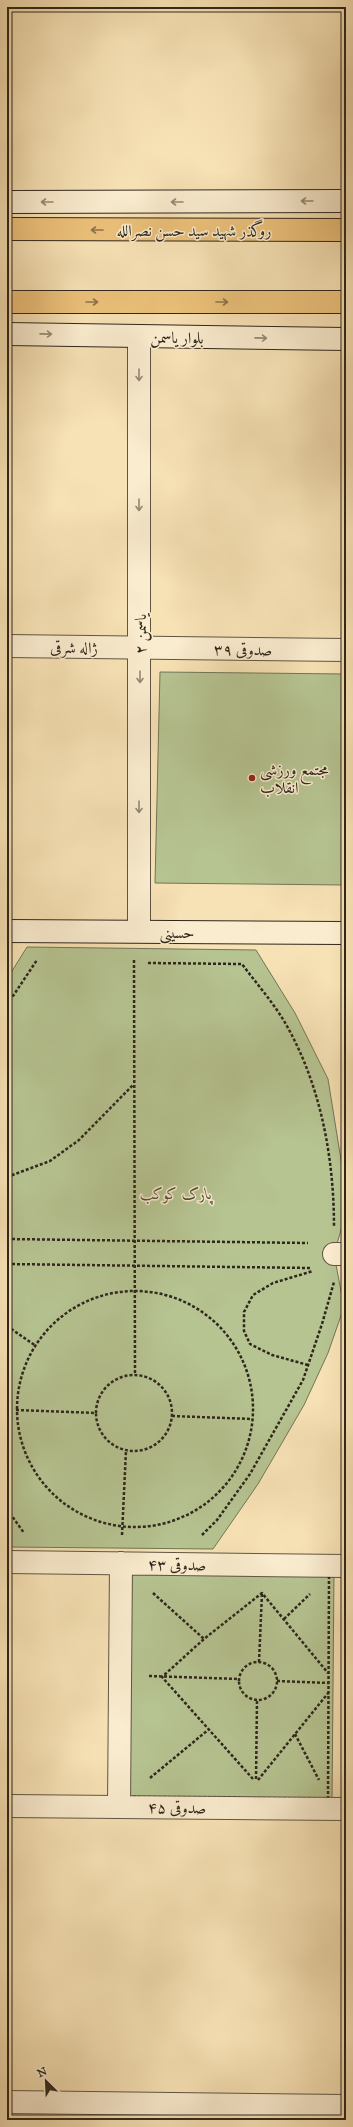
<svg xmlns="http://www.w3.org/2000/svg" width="353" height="2127" font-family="'IM FELL Great Primer',Amiri,serif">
<rect width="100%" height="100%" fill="#f7e2b5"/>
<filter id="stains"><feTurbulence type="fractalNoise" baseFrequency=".005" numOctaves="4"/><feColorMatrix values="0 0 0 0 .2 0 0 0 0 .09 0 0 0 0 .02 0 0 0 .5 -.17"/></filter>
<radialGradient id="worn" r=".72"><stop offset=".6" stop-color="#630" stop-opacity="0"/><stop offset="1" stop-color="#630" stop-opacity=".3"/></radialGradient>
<!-- green -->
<path fill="#b6c492" stroke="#727557" d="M160,672L346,674V885L155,883Z
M27,947L256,950L295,1013L328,1079L346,1191V1213L334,1254L344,1307L328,1353L304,1405L258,1484L213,1549L10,1547L7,1541V979Z
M127,1569L334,1571L332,1804L124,1800Z"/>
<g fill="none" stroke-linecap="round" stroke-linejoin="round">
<!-- street casing -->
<g stroke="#605542" stroke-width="24">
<path id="street" d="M139,336V931
M7,646L346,650
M334,1254H346
M7,1562L346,1566
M7,1806L346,1809
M119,1806L121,1563
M7,2102L346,2106"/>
</g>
<!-- secondary casing -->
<g stroke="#2e261c" stroke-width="24">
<path id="secondary" d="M7,202L346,201
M7,334L346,339
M7,931L346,933"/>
</g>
<!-- primary casing -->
<g stroke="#2e261c" stroke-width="24">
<path id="primary" d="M7,229L346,230
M7,302H346"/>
</g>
<!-- path -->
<path stroke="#2e261c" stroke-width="2.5" stroke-dasharray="3 2" stroke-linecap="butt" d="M134,960L135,1375
M148,963L242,964C256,983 272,1001 284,1021C320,1082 334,1156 334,1227
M7,1005L37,960
M7,1177L50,1161L79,1140L133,1085
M7,1239L308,1243
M7,1264L310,1268
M17 1409a118 118 0 1 1 236 0a118 118 0 1 1-236 0Z
M7,1326L36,1346
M308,1365L272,1355L250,1344L244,1331V1312L253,1295L273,1283L313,1271
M96 1413a38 38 0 1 1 76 0a38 38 0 1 1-76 0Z
M16,1410L96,1413
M172,1416L252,1419
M7,1509L24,1533
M122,1535L126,1450
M202,1535L217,1520L250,1474L303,1380L322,1324L334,1282
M130,1573L329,1575L328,1799L127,1797Z
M153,1593L204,1639
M284,1619L310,1594
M239 1681a19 19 0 1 1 38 0a19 19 0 1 1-38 0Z
M259,1662L262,1593
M149,1676L239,1679
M277,1681L329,1683
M295,1734L319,1780
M150,1778L208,1730
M253,1779L162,1677L204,1639L262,1593L328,1673
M256,1779L257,1700
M258,1780L329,1692"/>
<!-- street -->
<use href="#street" stroke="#faeccf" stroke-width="22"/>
<!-- secondary -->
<use href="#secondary" stroke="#faeccf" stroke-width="22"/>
<!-- primary -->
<use href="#primary" stroke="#ecc17a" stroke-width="22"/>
</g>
<!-- one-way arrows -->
<defs><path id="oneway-shaft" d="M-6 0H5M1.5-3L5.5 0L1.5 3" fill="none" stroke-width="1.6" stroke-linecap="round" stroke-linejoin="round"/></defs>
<g stroke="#948976">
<use href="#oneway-shaft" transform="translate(307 201) rotate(180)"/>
<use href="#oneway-shaft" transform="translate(47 202) rotate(180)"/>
<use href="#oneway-shaft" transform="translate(177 202) rotate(180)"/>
<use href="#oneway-shaft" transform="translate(46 334) rotate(1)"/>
<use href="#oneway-shaft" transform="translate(261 338) rotate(1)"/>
<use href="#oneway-shaft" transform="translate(139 375) rotate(90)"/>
<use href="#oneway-shaft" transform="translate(139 505) rotate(90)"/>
<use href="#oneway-shaft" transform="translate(140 677) rotate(90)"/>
<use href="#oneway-shaft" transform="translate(139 807) rotate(90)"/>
</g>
<g stroke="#8d744b">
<use href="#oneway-shaft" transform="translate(97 230) rotate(-180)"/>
<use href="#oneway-shaft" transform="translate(92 302)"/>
<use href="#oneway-shaft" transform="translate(222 302)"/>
</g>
<!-- markers -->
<circle fill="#8f2418" stroke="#faeccf" stroke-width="1.5" cx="252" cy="778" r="4"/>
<g text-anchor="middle" stroke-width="3" stroke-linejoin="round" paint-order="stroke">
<!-- street labels -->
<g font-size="16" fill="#2e261c" stroke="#faeccf">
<text x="194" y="236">روگذر شهید سید حسن نصرالله</text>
<text transform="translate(177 337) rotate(1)" y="6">بلوار یاسمن</text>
<text transform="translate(140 634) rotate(-90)" y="6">یاسمن ۲</text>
<text transform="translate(74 647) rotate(1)" y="6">ژاله شرقی</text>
<text transform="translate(243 649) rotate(1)" y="6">صدوقی ۳۹</text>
<text x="177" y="938">حسینی</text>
<text transform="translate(177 1564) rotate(1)" y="6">صدوقی ۴۳</text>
<text transform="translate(177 1807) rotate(1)" y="6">صدوقی ۴۵</text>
</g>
<!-- poi labels -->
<g font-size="16" fill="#2e261c" stroke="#faeccf" text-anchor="start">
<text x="260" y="775">مجتمع ورزشی<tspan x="260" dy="18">انقلاب</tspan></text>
</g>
<!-- park labels -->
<g font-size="16" font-style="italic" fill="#504e3a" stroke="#faeccf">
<text x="176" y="1199">پارک کوکب</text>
</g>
</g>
<!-- margin -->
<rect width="353" height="2127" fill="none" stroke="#f7e2b5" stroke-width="24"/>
<rect x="8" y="8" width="337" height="2111" fill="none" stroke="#2e261c" stroke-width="2"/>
<rect x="12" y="12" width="329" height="2103" fill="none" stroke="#2e261c"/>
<!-- north arrow -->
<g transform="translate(46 2081) rotate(336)" stroke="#faeccf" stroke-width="3" paint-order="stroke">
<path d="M0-3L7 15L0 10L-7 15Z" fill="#2e261c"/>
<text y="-6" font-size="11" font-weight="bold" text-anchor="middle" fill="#2e261c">N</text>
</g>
<rect width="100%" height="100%" filter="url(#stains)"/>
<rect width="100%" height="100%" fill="url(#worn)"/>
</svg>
